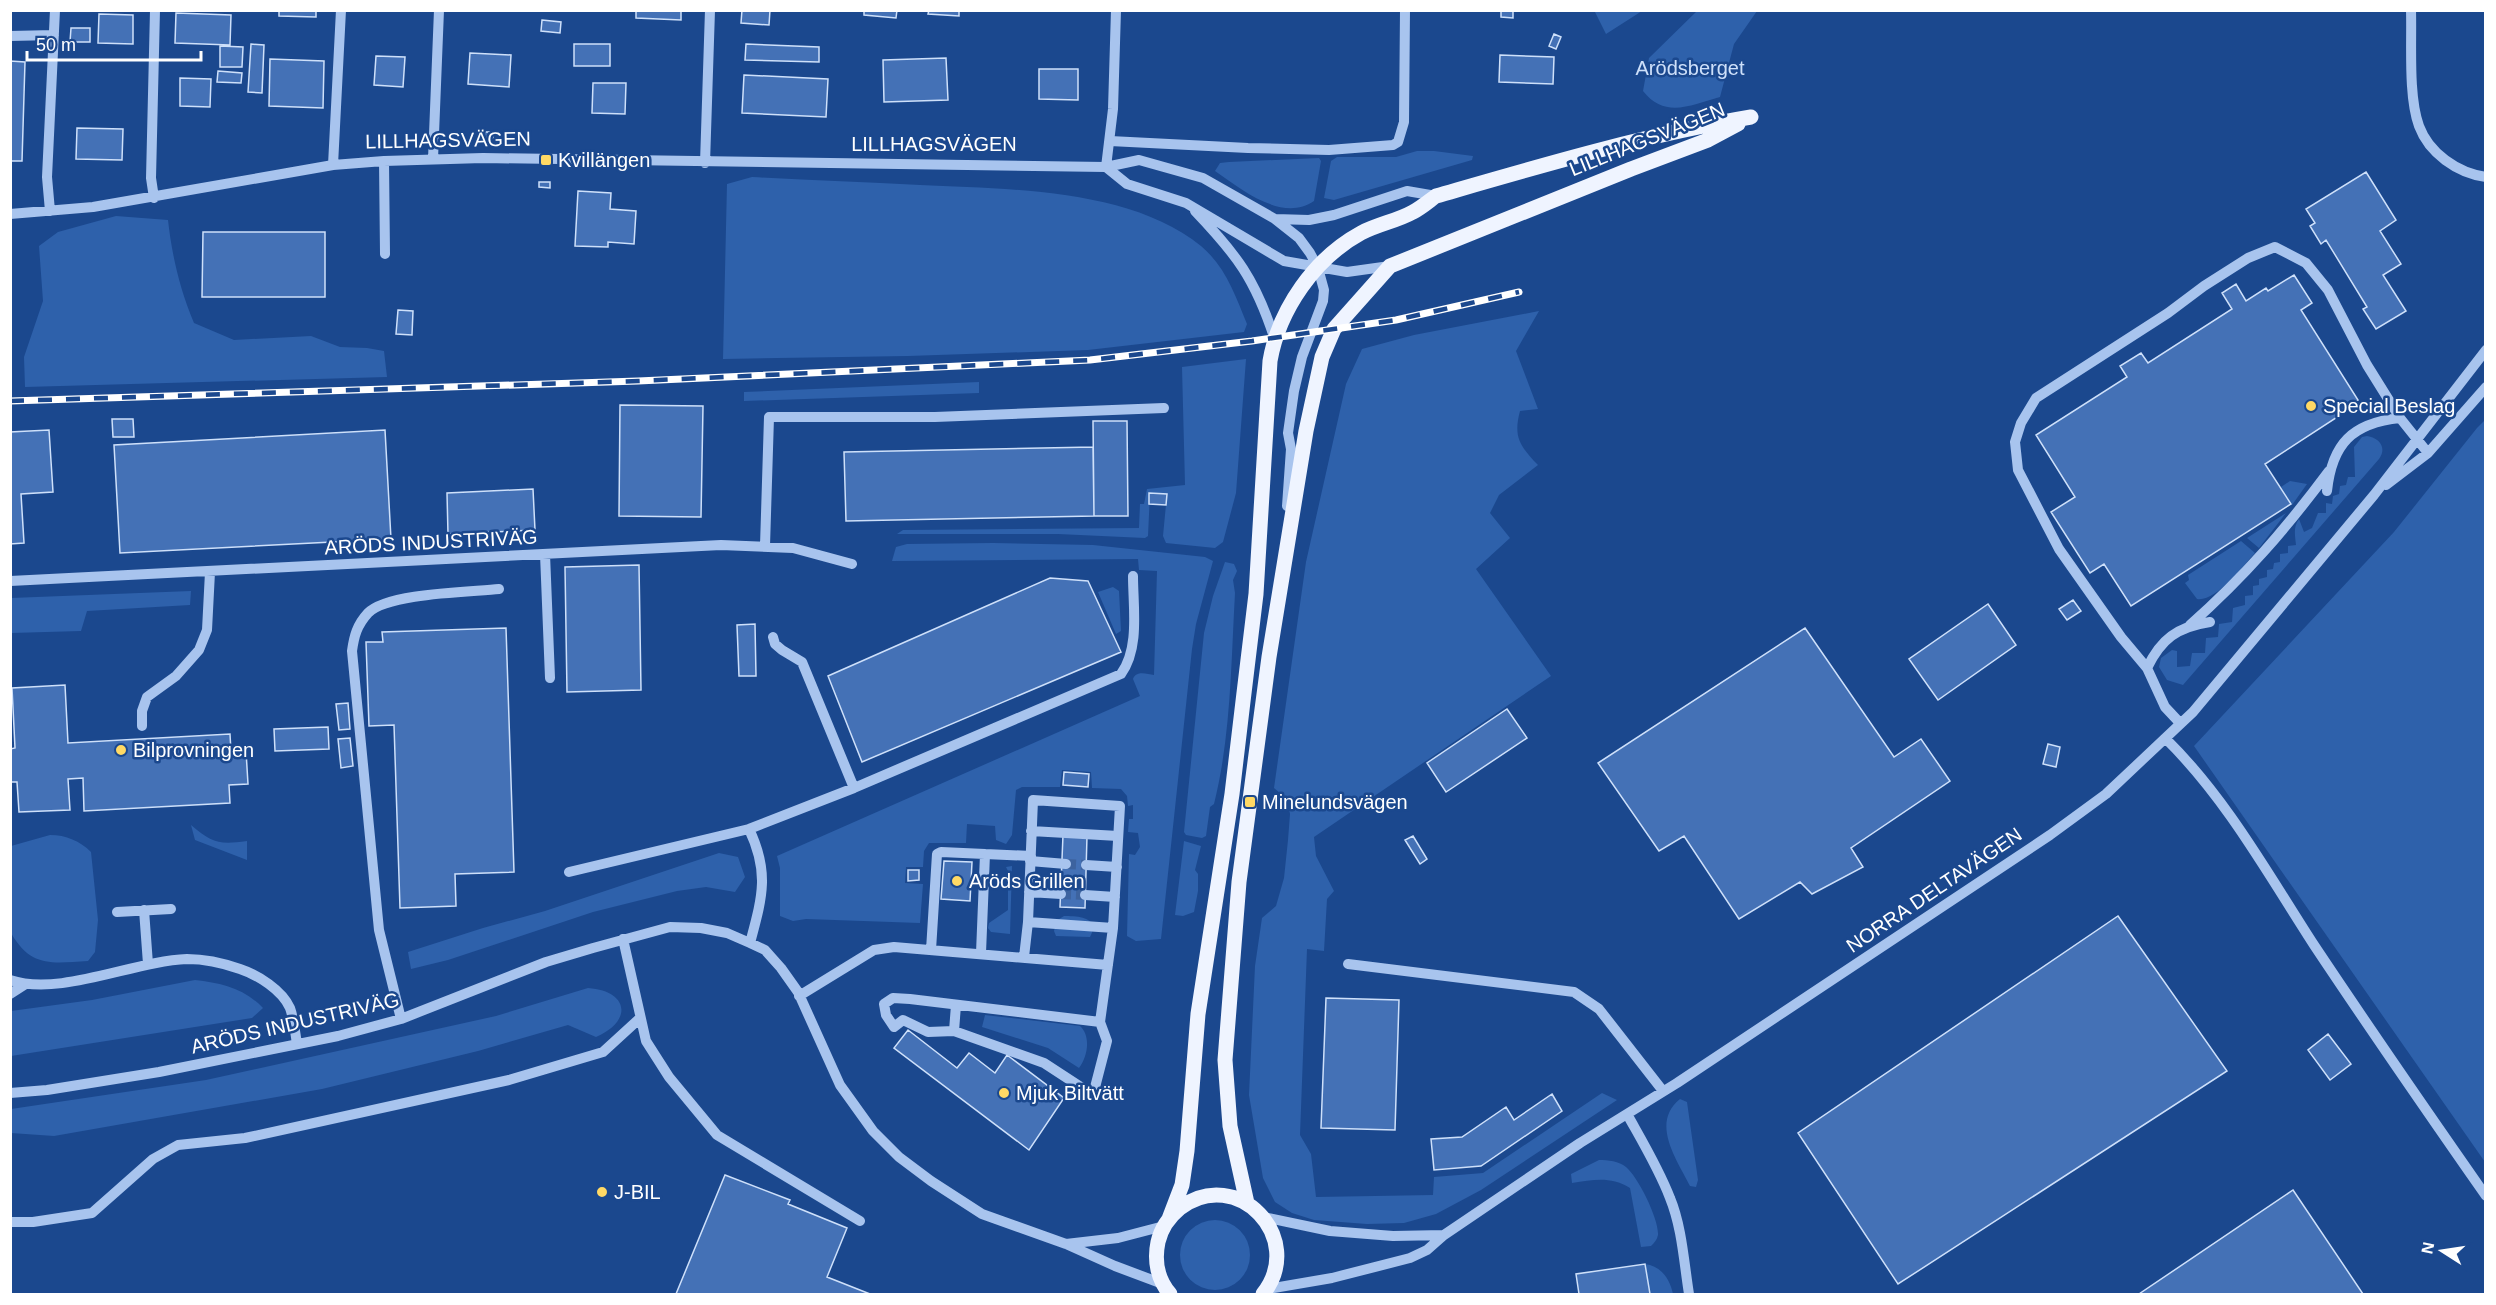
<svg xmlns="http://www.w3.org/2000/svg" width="2496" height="1305" font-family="Arial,sans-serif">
<rect width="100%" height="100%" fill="#1b488e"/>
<!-- green -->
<path fill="#2e61ab" d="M1594,10H1642V11L1606,34Z
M1697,11H1757L1734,44L1720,97C1691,105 1665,119 1643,91L1649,58Z
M1417,151H1434L1473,156L1472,160L1334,200L1324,198L1331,161L1337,157H1396Z
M1319,158L1321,161L1314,201C1282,223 1241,189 1215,171L1220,163L1229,162Z
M752,177C808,180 864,182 920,185C1007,189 1130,188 1201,246C1226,267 1235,295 1247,324L1244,332L1088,350L908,356L723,359L727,184Z
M116,216L168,220C172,256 180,290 194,323L234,340L311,336L340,347L367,348L384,351L387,377L25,387L24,357L43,301L39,246L58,232Z
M1539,311L1516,351L1538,409L1520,411C1513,437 1520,446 1538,465L1499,495L1490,513L1510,538L1476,569L1551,676L1314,837L1316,856L1334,891L1327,899L1324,951L1307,949L1300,1135L1311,1154L1316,1197L1433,1195L1434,1177L1483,1173L1602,1093L1617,1100L1481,1190L1436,1214L1404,1223L1367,1224L1314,1220L1292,1213L1275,1202L1263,1178L1249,1095L1255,966L1262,918L1276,906L1284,878L1288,840L1290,814L1287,799L1274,788L1306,562L1346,384L1362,349L1414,335Z
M1246,359L1236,493L1223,542L1215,548L1166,543L1163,536L1167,494L1150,493L1148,536L1145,538L1058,534H897L903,530L1139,528L1140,504H1144L1147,489L1185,485L1182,367Z
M979,382V393L744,401V392Z
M2485,420V1162L2194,746L2394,532L2477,428Z
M2367,436C2380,438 2387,448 2379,459L2189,678L2183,685L2167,680L2159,667L2161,658L2172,650L2177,651V667L2190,666L2192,653H2205L2206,638L2218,637L2219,624L2232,622L2233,608L2245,605V596L2253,595V586L2259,585V579L2267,577V570L2273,569L2274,563L2280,562V554L2288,553V546L2296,545C2295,535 2293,527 2299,519L2304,532L2312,528L2318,513H2326V503L2332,504L2333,496L2339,494L2340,486L2346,485L2348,477H2355L2354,447L2362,437Z
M2290,481L2307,484L2292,505L2281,487Z
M2286,513L2259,548L2247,538Z
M2241,541L2255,553C2242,567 2216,602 2197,599L2185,583L2189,580L2188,575Z
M993,543L1093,545L1205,557L1213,561L1196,624L1192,649L1161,939L1136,941L1127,936L1129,854L1135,855L1140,847L1138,833L1128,832L1129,819H1133V805L1128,806L1127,796L1121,789L1092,788L1091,772L1062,770L1060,787H1022L1016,790L1012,835L1006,844L996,840L995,826L967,824L966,843H929L924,851L923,867H906L905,883L923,884L920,923L806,919L793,921L780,916V868L777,856L1140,696L1133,679C1136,670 1147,674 1154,675L1157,571L1139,570L1138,559L892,561L896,547L907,544Z
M1225,562L1234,564L1237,571L1233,580L1235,593C1231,664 1231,736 1214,804L1210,807L1206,836L1202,838L1186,835L1184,832L1204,633L1213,596Z
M1113,587L1119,591L1121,631L1116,634L1098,592Z
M191,591L190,605L87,611L81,631L11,633V598Z
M191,825C212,843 219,845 247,841V860L195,840Z
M50,835C66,835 80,841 91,852L98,920L95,952L88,961C52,963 31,968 11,933V846Z
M1184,841L1201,846L1195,870L1198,874V891L1194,912L1183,916L1175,915Z
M719,853L738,857L745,877L735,892L706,887L677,891L593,912L448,960L411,969L408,952L483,928L545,911Z
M1012,866L1010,934L991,932L988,928L989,923L1008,910V871L1006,867Z
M1064,916C1078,916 1101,917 1090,937L1056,936L1054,931L1056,921Z
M195,980C221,983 244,988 263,1008L252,1018L11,1056V1011L92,1000Z
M588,988C629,991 633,1021 596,1037L568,1025L478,1051L322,1089L54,1136L11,1133V1109L206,1080L496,1016Z
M985,1015L1080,1026C1091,1036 1088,1056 1079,1068L1048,1048L982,1027Z
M1680,1099L1687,1102L1698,1180L1696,1187L1690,1186C1677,1160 1650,1123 1680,1099Z
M1599,1160C1608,1160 1619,1161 1626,1167C1638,1177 1659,1219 1658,1235C1657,1240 1654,1243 1651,1246L1641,1247L1630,1188C1610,1176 1594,1180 1572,1183L1571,1174Z
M1180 1255a35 35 0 1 1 70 0a35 35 0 1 1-70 0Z
M1645,1264C1661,1266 1670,1279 1673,1294H1650Z"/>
<!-- building -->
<path fill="#4471b6" stroke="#cee0fa" stroke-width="1.5" d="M279,10H316V17L279,16Z
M636,10H681V20L636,18Z
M742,10H770L769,25L741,23Z
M864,10H897L896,18L864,15Z
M929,10H959V16L928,14Z
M1501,10H1513V18L1501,17Z
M176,13L231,15L230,45L175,43Z
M99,14L133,15V44L98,43Z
M542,20L561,22L560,33L541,31Z
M71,28H90V42H70Z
M1554,34L1561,37L1556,49L1549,46Z
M251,44L264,45L262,93L248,92Z
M574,44H610V66H574Z
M746,44L819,47V62L745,60Z
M220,46L243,47L242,67H220Z
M470,53L511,55L509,87L468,84Z
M1500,55L1554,57L1553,84L1499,82Z
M376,56L405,57L403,87L374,85Z
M946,58L948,100L884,102L883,60Z
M270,59L324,61L323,108L269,106Z
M10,61L25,62L22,161H10Z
M1039,69H1078V100L1039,99Z
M218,71L242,73L241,83L217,82Z
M744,75L828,79L826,117L742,113Z
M180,78L211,79L210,107L180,106Z
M593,83H626L625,114L592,113Z
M77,128L123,129L122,160L76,159Z
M481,132H493V138L481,137Z
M2366,172L2396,220L2380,231L2401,264L2383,275L2406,311L2376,329L2363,309L2367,307L2326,240L2321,244L2310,226L2315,223L2306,209Z
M539,182H550V188L539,187Z
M578,191L611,193L610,209L636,211L634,244L608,242V247L575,246Z
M203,232H325V297H202Z
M2294,275L2312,303L2301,310L2358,400L2343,409L2345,412L2265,464L2291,504L2131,606L2104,564L2090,573L2051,512L2075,497L2036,435L2127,377L2120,366L2141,353L2148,363L2232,309L2222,293L2236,284L2246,301L2266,288L2268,291Z
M398,310L413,311L412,335L396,334Z
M620,405L703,406L701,517L619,516Z
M112,419H133L134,437H113Z
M1093,421H1127L1128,516H1094Z
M49,430L53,492L21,494L24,543L10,544V432Z
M385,430L391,539L120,553L114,445Z
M1093,447L1094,516L846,521L844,452Z
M533,489L535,530L448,534L447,493Z
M1149,493L1167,494L1166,505L1149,504Z
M639,565L641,690L567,692L565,567Z
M1050,578L1088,581L1121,652L862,762L828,676Z
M2073,600L2081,611L2067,620L2059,609Z
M1988,604L2016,645L1938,700L1909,659Z
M755,624L756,676H739L737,625Z
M506,628L514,872L455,874L456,906L400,908L394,725L369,726L366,642H383L382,632Z
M1805,628L1894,757L1921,739L1950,781L1851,848L1863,867L1812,894L1800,882L1739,919L1684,836L1659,851L1598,763Z
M65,685L68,743L230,734L231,752L246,751L248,784L229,785L230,803L84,811L83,778L68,779L70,810L19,812L17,782H10V749L15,748L12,688Z
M348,703L350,729L339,730L336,704Z
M1507,709L1527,738L1446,792L1427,763Z
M328,727L329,749L275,751L274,729Z
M350,738L353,766L341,768L338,739Z
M2048,744L2060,747L2056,767L2043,764Z
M1064,772L1089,774L1088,787L1063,785Z
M1063,835L1087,836L1085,908L1060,907Z
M1413,836L1427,859L1420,864L1405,840Z
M944,861L972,862L970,901L941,899Z
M908,870H919V880L908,881Z
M2118,916L2227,1071L1898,1284L1798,1133Z
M1326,998L1399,1000L1395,1130L1321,1128Z
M908,1030L957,1068L969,1053L995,1073L1007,1055L1064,1098L1029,1150L894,1048Z
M2328,1034L2351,1064L2330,1080L2308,1050Z
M1552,1094L1562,1111L1481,1166L1434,1170L1431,1139L1462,1137L1506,1107L1514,1120Z
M725,1175L790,1200L788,1204L847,1228L827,1277L870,1294H676Z
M2293,1190L2363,1294H2139Z
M1645,1264L1650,1294H1579L1576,1274Z"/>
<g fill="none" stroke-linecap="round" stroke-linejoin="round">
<!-- minor-tunnel -->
<path stroke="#3d639f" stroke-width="10" stroke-dasharray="10 5" stroke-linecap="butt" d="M1066,864L1086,865
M1061,894L1085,895"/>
<!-- minor -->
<path stroke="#a8c4ee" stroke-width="10" d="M2411,10C2412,43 2408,96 2419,126C2429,153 2457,173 2486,177
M10,36L54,35
M1110,141L1248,148L1329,150L1393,145L1398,142L1404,122L1405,10
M433,159L439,10
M384,161L385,254
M705,163L710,10
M333,165L341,10
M1106,167L1127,184L1186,203L1284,261L1347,272L1390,266
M1106,167L1113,109L1116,10
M154,198L151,178L155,10
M50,211L47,177L55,10
M1195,211C1237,255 1255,279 1274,337
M10,214L93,207L333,165L384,161L483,158L1106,167L1139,160L1203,178L1275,219L1299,238L1310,253L1318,268L1324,290L1323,301L1302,357L1294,391L1288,433L1291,449L1287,506
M1275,219L1309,220L1334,215L1407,191L1436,196
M2386,485L2428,453L2486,387
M2327,491C2332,444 2352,423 2400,418L2428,453
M765,546L769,417H935L1164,408
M545,554L550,678
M10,581L721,545L793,548L852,564
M2190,625C2245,576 2285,530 2329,471
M773,637L775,644L782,650L802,662L854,788
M2147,668C2161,639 2177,627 2210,622
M2180,723L2165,707L2147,668L2121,637L2059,549L2018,470L2015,442L2021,423L2036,398L2168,313L2204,286L2248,258L2275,247L2306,263L2328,290L2367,365L2400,418
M142,726V711L147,697L176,676L199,650L207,630L210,572
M2166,739C2226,798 2268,874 2314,945C2370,1029 2428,1113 2486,1196
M749,829C770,873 762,898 750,943
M1031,831L1118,836
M985,854L1031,856
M1030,861L1066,864
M1086,865L1117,867
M569,872L749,829L854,788L1121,674C1140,648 1133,607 1133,576
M1029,892L1061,894
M1085,895L1115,897
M144,910L148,964
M117,912L171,909
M1028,922L1113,928
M623,939L646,1041L669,1077L717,1135L860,1221
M931,950L937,854L941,852L985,854L981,953
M1024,957L1028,922L1033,800L1120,806L1113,928L1100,1022L910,999L893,998L884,1004L886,1015L894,1027L903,1020L928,1032L954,1031L1044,1063L1093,1095L1107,1041L1100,1022
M1348,964L1574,992L1599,1009L1663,1091
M10,980C60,997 134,961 187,959C205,959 223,963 240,969C258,975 282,990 290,1008C294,1019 295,1032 297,1044
M10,994L24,985
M799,996L874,950L894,947L1108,965
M401,1019L379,930L352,651C354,636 357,625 368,613C387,593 470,592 499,589
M954,1031L956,1005
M10,1093L47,1090L159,1072L338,1036L401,1019L546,962L593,948L670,927L701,928L727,933L750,943L765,950L781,968L798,992L840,1085L873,1131L899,1157L931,1181L982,1214L1066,1244L1115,1266L1163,1284
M1627,1114C1642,1141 1659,1169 1670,1198C1682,1227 1684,1263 1689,1294
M1263,1217L1330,1231L1393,1236L1444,1235
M10,1222H33L92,1213L153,1159L178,1145L245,1138L509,1080L603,1052L639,1019
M1066,1244L1118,1238L1164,1226
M1268,1289L1332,1278L1410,1258L1427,1250L1444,1235L1580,1143L1677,1083L2050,835L2106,794L2193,712L2374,495L2486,350"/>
<!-- major -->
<path stroke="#eff4ff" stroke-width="15" d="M1247,1203L1230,1126L1225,1060L1239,882L1269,657L1306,431L1322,357L1334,329L1390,266L1631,169L1708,140L1738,124
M1169,1219L1182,1185L1187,1151L1198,1014L1232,794L1244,693L1256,594L1270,361C1279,309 1315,258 1361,233C1378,224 1397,221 1413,212C1421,208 1429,201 1436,196C1540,166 1644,135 1751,117
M1170,1294C1158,1280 1154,1261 1158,1242C1161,1229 1169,1217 1180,1208C1237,1165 1307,1238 1263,1294"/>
<!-- rail casing -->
<g stroke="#fff" stroke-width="7">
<path id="rail" d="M10,401L638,381L1090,360L1252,341L1396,320L1519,292"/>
</g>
<!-- rail -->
<use href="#rail" stroke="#1b488e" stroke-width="4.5" stroke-dasharray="14" stroke-linecap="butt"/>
</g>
<!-- markers -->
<g fill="#ffd965" stroke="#1b488e" stroke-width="2">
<rect x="540" y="154" width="12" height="12" rx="3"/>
<circle cx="2311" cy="406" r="6"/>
<circle cx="121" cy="750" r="6"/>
<rect x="1244" y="796" width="12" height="12" rx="3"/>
<circle cx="957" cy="881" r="6"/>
<circle cx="1004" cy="1093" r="6"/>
<circle cx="602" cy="1192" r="6"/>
</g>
<g text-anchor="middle" stroke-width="5" stroke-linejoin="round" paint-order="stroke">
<!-- park labels -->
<g font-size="20" fill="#cee0fa" stroke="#1b488e">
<text x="1690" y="75">Arödsberget</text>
</g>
<!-- street labels -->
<g font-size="20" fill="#fff" stroke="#1b488e">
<text transform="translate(1647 139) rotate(-22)" y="7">LILLHAGSVÄGEN</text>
<text transform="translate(448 140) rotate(-1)" y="7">LILLHAGSVÄGEN</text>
<text x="934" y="151">LILLHAGSVÄGEN</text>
<text transform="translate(431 542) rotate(-3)" y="7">ARÖDS INDUSTRIVÄG</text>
<text transform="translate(1934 890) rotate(-34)" y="7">NORRA DELTAVÄGEN</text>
<text transform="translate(295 1023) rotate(-13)" y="7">ARÖDS INDUSTRIVÄG</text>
</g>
<!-- poi labels -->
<g font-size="20" fill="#fff" stroke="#1b488e" text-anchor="start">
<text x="558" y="167">Kvillängen</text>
<text x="2323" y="413">Special Beslag</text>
<text x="133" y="757">Bilprovningen</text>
<text x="1262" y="809">Minelundsvägen</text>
<text x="969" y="888">Aröds Grillen</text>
<text x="1016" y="1100">Mjuk Biltvätt</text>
<text x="614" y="1199">J-BIL</text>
</g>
</g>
<!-- border -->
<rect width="2496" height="1305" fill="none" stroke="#ffffff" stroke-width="24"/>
<!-- north arrow -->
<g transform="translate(2442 1251) rotate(282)" stroke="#1b488e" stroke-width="4.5" paint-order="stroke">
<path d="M0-4.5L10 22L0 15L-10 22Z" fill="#ffffff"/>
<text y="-9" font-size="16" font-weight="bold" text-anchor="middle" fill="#ffffff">N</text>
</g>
<!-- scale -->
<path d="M27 51v9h174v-9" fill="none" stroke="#ffffff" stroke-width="3"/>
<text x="36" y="51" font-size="18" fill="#ffffff" stroke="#1b488e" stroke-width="4.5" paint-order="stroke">50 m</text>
</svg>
